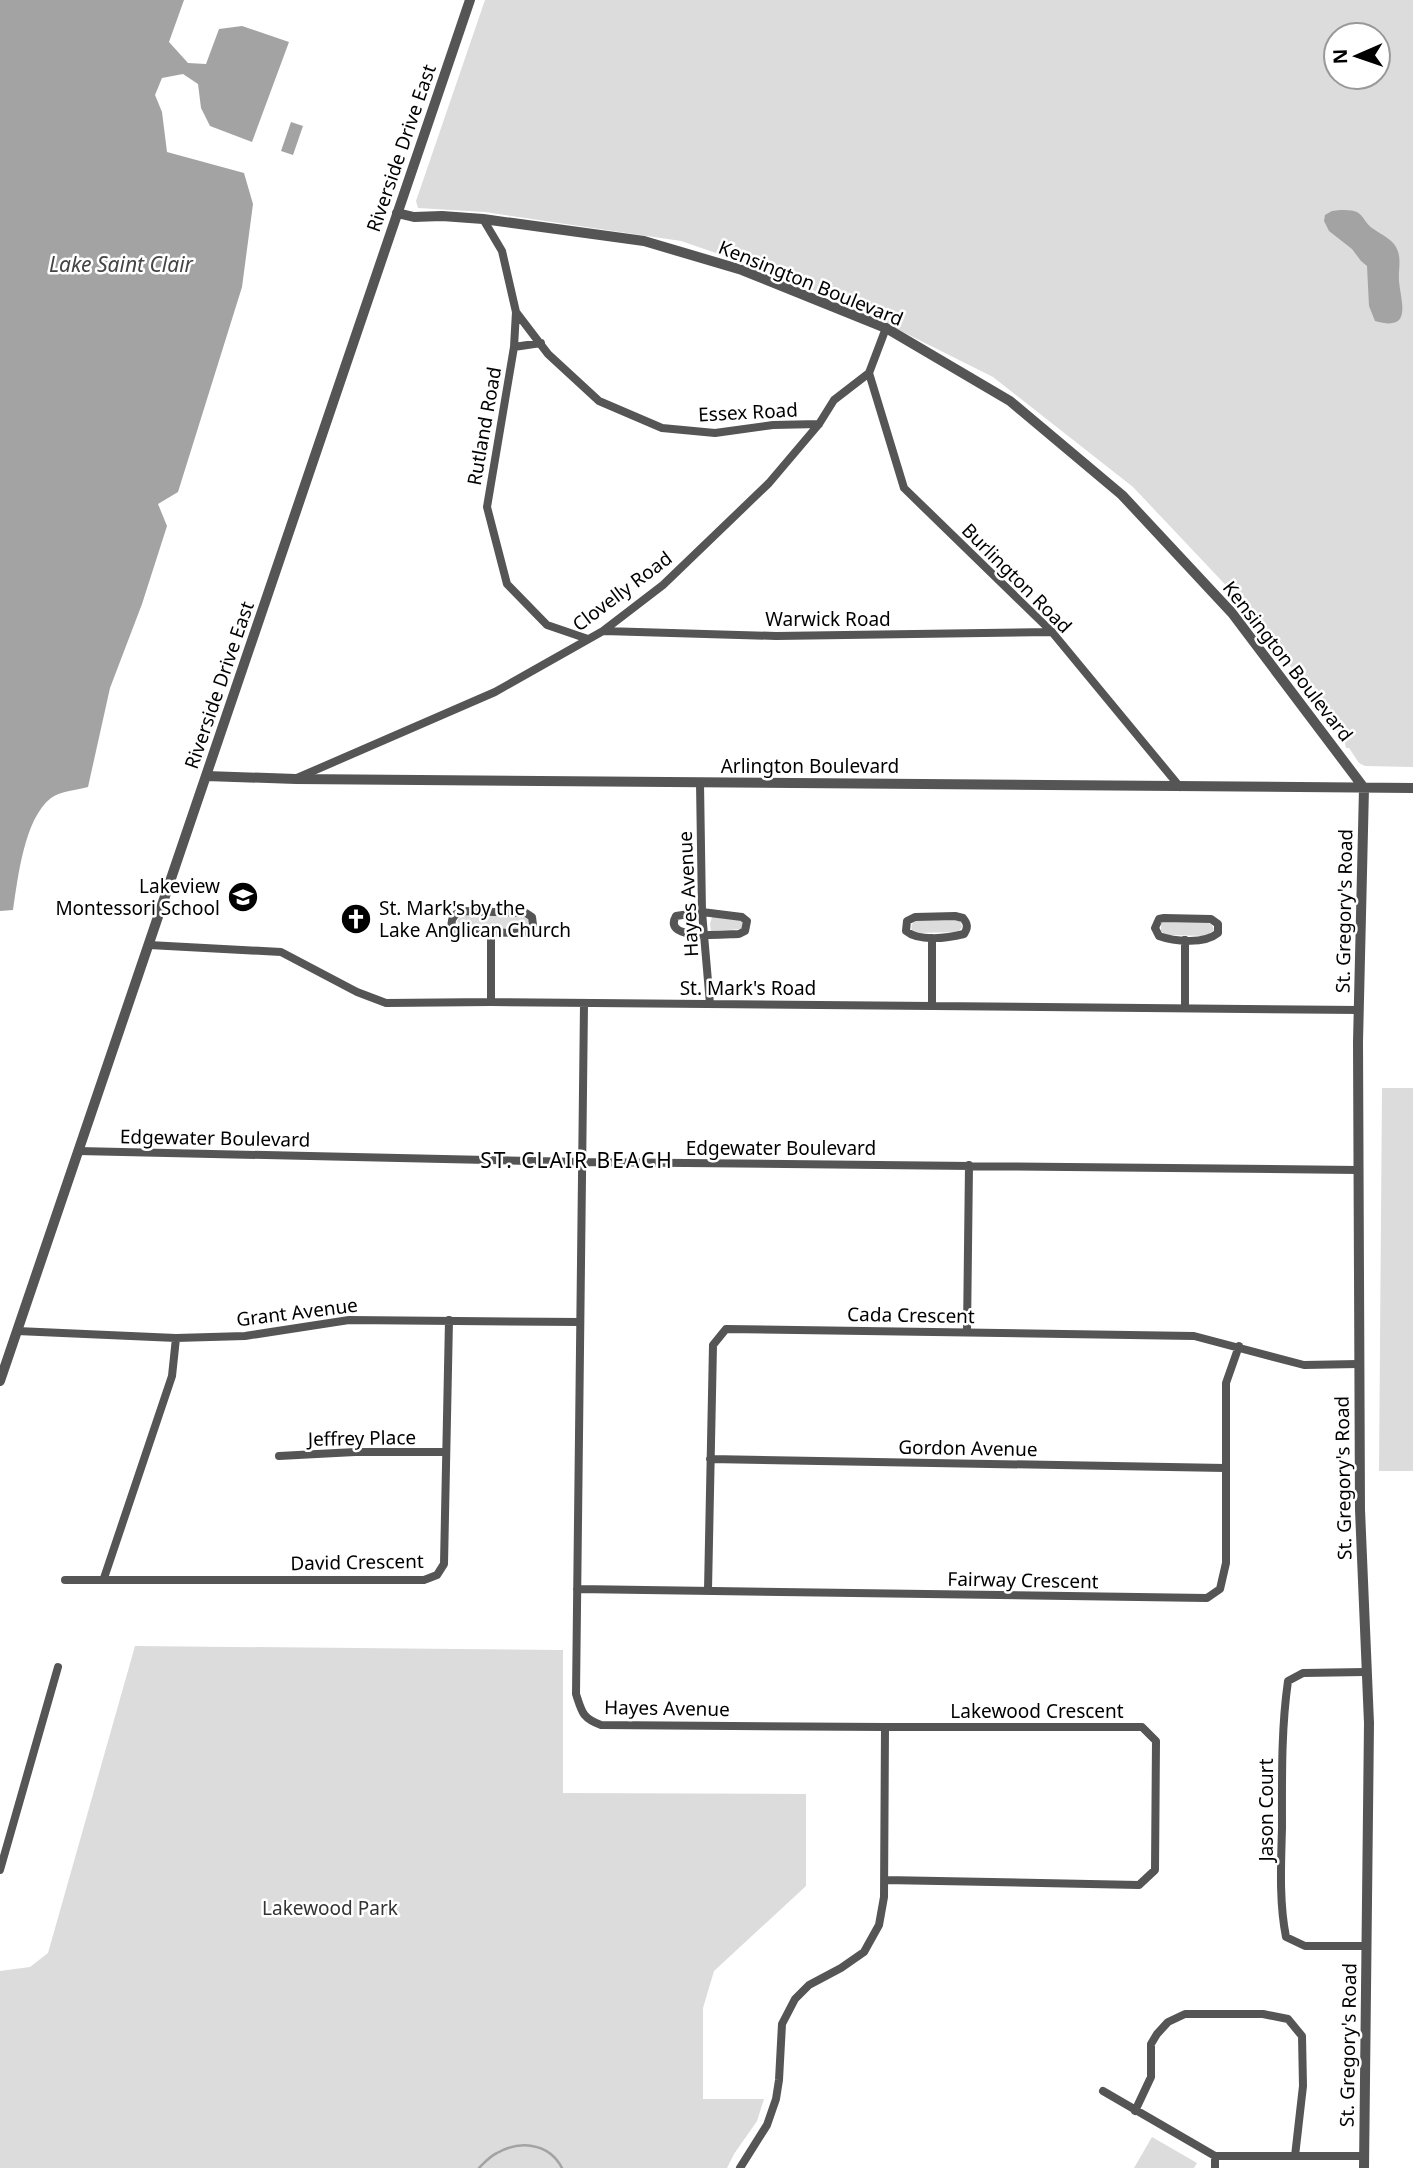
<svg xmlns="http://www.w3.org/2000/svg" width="1413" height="2168" font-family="'Noto Sans',sans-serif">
<rect width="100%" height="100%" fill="#fff"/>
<!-- green -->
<path fill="#dcdcdc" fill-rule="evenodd" d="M485,0H1413V767L1365,766L1359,763L1349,748H1346L1345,743L1254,615L1133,487L993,377L847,304L754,266L681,241L485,212L418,208L416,201ZM1336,35H1378V77H1336Z
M464,914L525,916L529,920L528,927L518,929L461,928L457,921L460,916Z
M712,917L741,920L743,923L742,929L711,931L710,924Z
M918,919L957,920L960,921L962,927L958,932L917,933L912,931C910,925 913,922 918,919Z
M1167,920L1207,922L1212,925L1214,930L1207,936L1166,935L1161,931V924Z
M1382,1088H1413V1471H1379Z
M135,1646L563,1650V1793L806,1794V1886L714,1971L703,2008V2099H764L757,2121L734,2154L727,2168H0V1971L30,1967L48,1953Z
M1152,2137L1197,2163L1194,2168H1134Z"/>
<!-- water -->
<path fill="#a3a3a3" d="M0,0H184L169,42L188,63L206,64L219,29L242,26L289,42L252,142L210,126L201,108L198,84L183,74L162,78L155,95L162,112L167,152L244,173L253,204L242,287L178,492L158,504L167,526L142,604L110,688L88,787C78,790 60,791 51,798C24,819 18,878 13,910L0,911Z
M291,122L303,126L293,155L281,151Z
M1340,210C1345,210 1352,210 1357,212C1363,215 1366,224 1372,228C1379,233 1388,237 1394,244C1403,256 1398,268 1399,281C1401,303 1413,332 1375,321L1369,306L1367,266L1361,261L1352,249L1329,231L1324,221L1325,215L1332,211Z"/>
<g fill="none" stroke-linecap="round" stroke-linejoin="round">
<!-- stream -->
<path stroke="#a3a3a3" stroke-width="2.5" d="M479,2168C484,2163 490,2156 497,2153C520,2140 549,2143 562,2168"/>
<!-- minor -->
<path stroke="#555" stroke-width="8" d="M483,219L502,251L516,312L514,347L487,507L507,584L547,625L588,639
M516,312L548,354L599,401L662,428L715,433L773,425L819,424
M514,347L541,343
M869,373L904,488L1052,632L1180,787
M604,631L776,636L1052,632
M297,778L495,692L603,631L663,585L769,483L819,424L834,400L869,373L886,328
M700,783L702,912L710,1004
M463,911L526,913L532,917L533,925L529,931L520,933L458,932L452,927C450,918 455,913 463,911Z
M702,912L742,917L747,921L745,931L739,934C727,934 661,942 676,916Z
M955,916L963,918C968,924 968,928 964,934C948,938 919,942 906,931L907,921L915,917Z
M1164,918L1211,919L1218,924V933C1205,944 1175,942 1159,936L1155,928L1159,919Z
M491,934V1002
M1185,940V1008
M149,945L281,952L357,992L386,1003L491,1002L1359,1010
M584,1004L576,1694C582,1712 582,1718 601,1725L885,1727L884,1897L879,1925L864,1952L841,1968L809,1985L795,1999L782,2024L779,2080L776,2099L767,2125L740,2168
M932,1005V938
M78,1151L582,1162L1359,1170
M17,1331L176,1338L245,1336L349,1320L580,1322
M967,1331L969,1165
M279,1456L355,1452H446
M710,1459L1225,1468
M104,1578L172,1376L176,1338
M65,1580H424L437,1575L444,1564L449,1320
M577,1589L1207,1598L1220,1589L1226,1563V1383L1239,1346
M708,1590L713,1345L726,1329L1194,1336L1304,1365L1358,1364
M1365,1672L1303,1673L1288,1681C1281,1730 1282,1779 1282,1828C1281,1864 1279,1902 1286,1937L1305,1946H1366
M0,1870L58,1667
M885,1880L1139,1885L1155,1870L1156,1741L1142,1727H885
M1103,2091L1215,2156H1364
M1135,2111L1151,2077V2044L1157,2034L1168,2022L1185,2014H1263L1288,2019L1302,2036L1303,2086L1295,2156
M1215,2168V2156"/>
<!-- tertiary -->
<path stroke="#555" stroke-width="10" d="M397,213L414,217L442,216L483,219L644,241L742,270L886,328L1010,401L1122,495L1232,613L1364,788
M206,776L296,779L1413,788
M0,1381L470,0
M1364,2168L1369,1723L1360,1510L1358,1042L1364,788"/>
</g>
<!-- icons -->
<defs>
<g id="school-disc" transform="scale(1.575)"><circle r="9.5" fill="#000" stroke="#fff"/><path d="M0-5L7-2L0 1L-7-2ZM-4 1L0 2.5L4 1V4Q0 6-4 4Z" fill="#fff"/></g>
<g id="church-disc" transform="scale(1.575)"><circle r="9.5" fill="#000" stroke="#fff"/><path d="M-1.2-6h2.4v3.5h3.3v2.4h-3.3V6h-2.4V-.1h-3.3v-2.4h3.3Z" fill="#fff"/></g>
</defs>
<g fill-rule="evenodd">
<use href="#school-disc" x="243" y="897"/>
<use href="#church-disc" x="356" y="919"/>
</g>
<g text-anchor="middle" stroke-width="5" stroke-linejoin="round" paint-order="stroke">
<!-- street labels -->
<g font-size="19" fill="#000" stroke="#fff">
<text transform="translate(401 148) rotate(-71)" y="7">Riverside Drive East</text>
<text transform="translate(811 283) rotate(22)" y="7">Kensington Boulevard</text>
<text transform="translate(748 412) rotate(-3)" y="7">Essex Road</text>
<text transform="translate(484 426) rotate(-80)" y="7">Rutland Road</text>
<text transform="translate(1017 578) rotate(45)" y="7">Burlington Road</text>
<text transform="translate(622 591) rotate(-37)" y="7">Clovelly Road</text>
<text x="828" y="626">Warwick Road</text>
<text transform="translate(1288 661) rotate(52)" y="7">Kensington Boulevard</text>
<text transform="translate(219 685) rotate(-71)" y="7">Riverside Drive East</text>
<text x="810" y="773">Arlington Boulevard</text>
<text transform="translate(688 894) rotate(-93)" y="7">Hayes Avenue</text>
<text transform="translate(1344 911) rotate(-89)" y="7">St. Gregory's Road</text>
<text x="748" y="995">St. Mark's Road</text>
<text transform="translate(215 1138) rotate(1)" y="7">Edgewater Boulevard</text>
<text x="781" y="1155">Edgewater Boulevard</text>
<text transform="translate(297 1312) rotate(-7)" y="7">Grant Avenue</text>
<text transform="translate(911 1315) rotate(1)" y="7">Cada Crescent</text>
<text transform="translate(362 1438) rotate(-1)" y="7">Jeffrey Place</text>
<text transform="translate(968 1448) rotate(1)" y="7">Gordon Avenue</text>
<text transform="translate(1343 1478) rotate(-91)" y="7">St. Gregory's Road</text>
<text transform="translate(357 1562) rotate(-1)" y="7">David Crescent</text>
<text transform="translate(1023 1580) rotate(1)" y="7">Fairway Crescent</text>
<text transform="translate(667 1708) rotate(1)" y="7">Hayes Avenue</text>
<text x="1037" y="1718">Lakewood Crescent</text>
<text transform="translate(1266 1810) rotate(-90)" y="7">Jason Court</text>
<text transform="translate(1348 2045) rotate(-89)" y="7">St. Gregory's Road</text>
</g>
<!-- poi labels -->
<g font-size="19" fill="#000" stroke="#fff" text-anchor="end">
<text x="220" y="893">Lakeview<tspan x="220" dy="22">Montessori School</tspan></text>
<text x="379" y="915" text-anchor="start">St. Mark's by the<tspan x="379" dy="22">Lake Anglican Church</tspan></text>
</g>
<!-- park labels -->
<g font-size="19" fill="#333" stroke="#fff">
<text x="330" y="1915">Lakewood Park</text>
</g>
<!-- water labels -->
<g font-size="21" font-style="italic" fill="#444" stroke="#fff">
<text x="121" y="272">Lake Saint Clair</text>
</g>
<!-- neighbourhood labels -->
<g font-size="21" letter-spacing="2" fill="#000" stroke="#fff">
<text x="577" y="1168">ST. CLAIR BEACH</text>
</g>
</g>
<!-- north arrow -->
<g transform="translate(1357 56) rotate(268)"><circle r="33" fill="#ffffff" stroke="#999999" stroke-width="2"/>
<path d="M0-5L12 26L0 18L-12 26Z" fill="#000000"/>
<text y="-10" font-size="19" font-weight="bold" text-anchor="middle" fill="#000000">N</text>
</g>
</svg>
